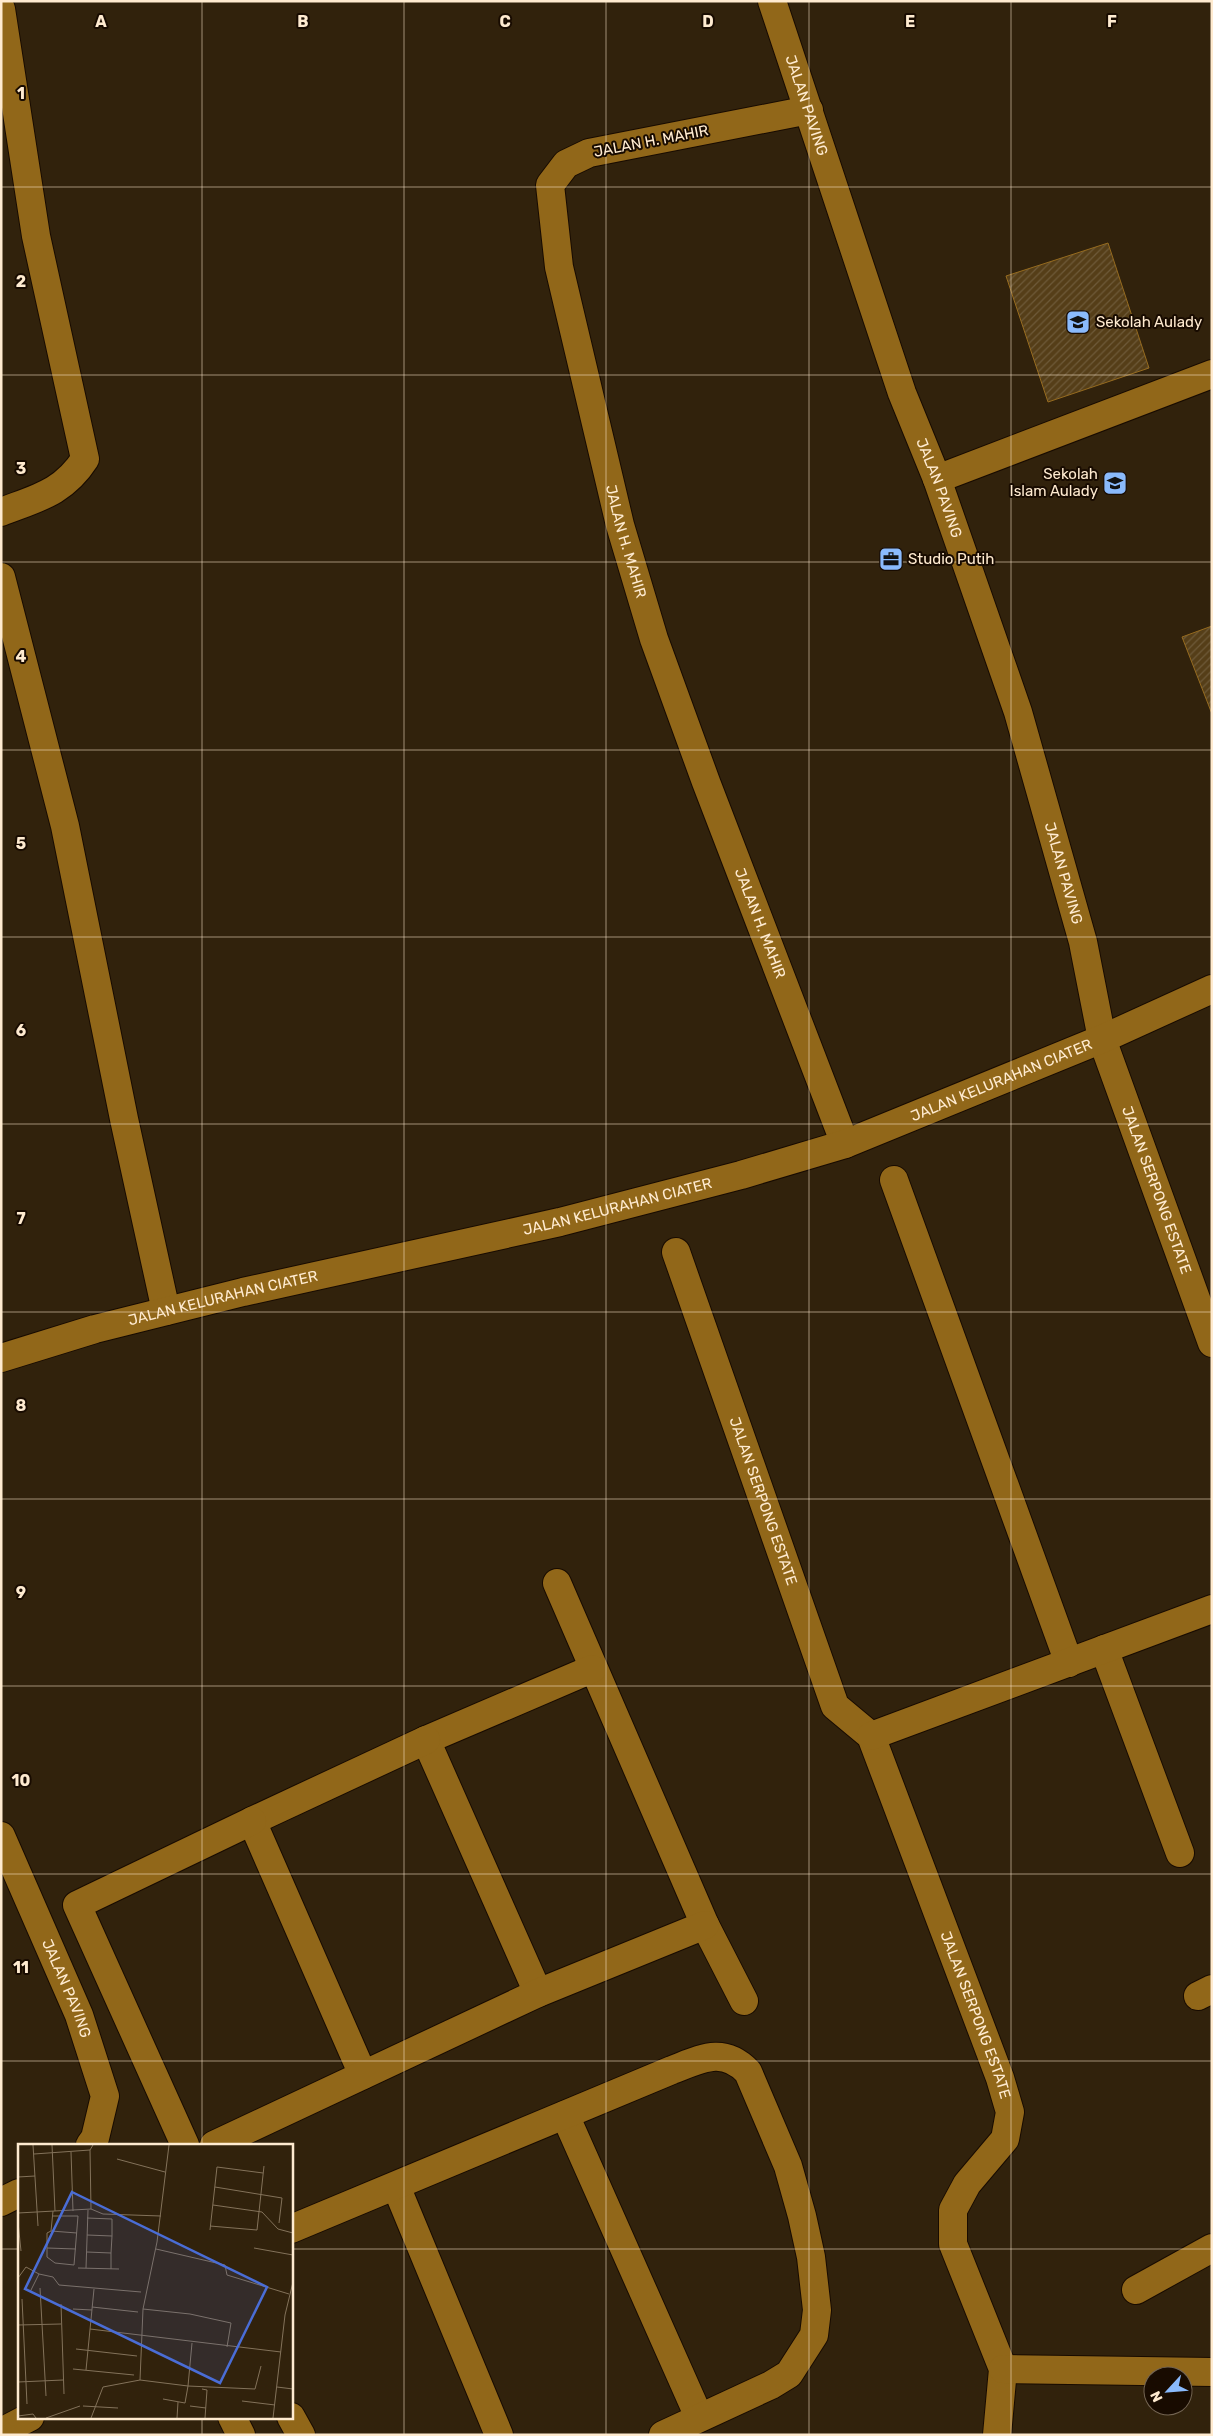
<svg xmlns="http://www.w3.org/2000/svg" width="1213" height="2436" font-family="Rubik,sans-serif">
<defs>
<pattern id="building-hatch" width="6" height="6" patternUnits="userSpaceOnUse" patternTransform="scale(1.25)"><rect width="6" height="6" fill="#553e18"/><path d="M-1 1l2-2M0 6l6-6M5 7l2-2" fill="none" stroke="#6e5a39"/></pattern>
</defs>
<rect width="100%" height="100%" fill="#31220c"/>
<!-- building -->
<path fill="url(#building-hatch)" stroke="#966b1f" d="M1108,243L1149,368L1048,402L1006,276Z
M1212,626V714L1182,637Z"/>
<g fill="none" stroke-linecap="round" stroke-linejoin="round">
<!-- street casing -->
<g stroke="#180b00" stroke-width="30">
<g id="street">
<path id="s1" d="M772,1L902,393L937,479L1018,712L1083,942L1102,1039L1212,1343"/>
<path d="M1,9L36,236L85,459C63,493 37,498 1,512"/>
<path id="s2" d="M809,110L589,153L566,164L550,185L559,267L620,525L654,639L706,782L845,1144"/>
<path d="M937,479L1212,374"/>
<path d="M1,577L65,826L124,1119L166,1311"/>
<path d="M894,1180L1069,1663"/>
<path id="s3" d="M676,1252L835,1706L871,1736L1000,2078L1010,2112L1005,2139L967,2184L953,2210V2244L1003,2369L997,2435"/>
<path id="s4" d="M1,1358L95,1329L243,1292L560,1222L741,1175L845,1144L1102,1039L1212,989"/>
<path d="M557,1583L705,1925L744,2001"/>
<path d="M1104,1649L1180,1853"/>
<path d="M871,1736L1212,1609"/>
<path id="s5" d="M1,1836L79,2015L105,2096L95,2138L90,2145"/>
<path d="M538,1993L426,1740L592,1669"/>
<path d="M1198,1996L1212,1989"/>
<path d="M363,2075L252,1821L426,1740"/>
<path d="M565,2115L699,2417"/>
<path d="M185,2145L77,1905L252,1821"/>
<path d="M214,2145L538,1993L705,1925"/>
<path d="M396,2186L499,2435"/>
<path d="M1,2202L19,2193"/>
<path d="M291,2229L672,2070C701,2059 723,2046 748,2072L788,2166L802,2216L811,2257L817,2310L814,2335L789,2374L771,2385L663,2435"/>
<path d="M1136,2290L1212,2248"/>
<path d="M1003,2369L1212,2372"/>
<path d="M232,2417L241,2435"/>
<path d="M291,2417L301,2435"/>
<path d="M1,2432L30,2417"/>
</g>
</g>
<!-- street -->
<use href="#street" stroke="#916719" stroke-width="28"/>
</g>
<!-- grid -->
<path fill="none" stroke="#ffebd0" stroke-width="1" stroke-opacity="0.55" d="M202,1V2145M404,1V2435M606,1V2435M809,1V2435M1011,1V2435M1,187H1212M1,375H1212M1,562H1212M1,750H1212M1,937H1212M1,1124H1212M1,1312H1212M1,1499H1212M1,1686H1212M1,1874H1212M1,2061H1212M1,2249H19M291,2249H1212M202,2417V2435"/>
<!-- icons -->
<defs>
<g id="school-square" transform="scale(1.25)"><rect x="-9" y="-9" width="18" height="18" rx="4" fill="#8abafc" stroke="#180b00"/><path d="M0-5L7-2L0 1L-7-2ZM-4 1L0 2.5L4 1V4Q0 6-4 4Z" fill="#111"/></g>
<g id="office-square" transform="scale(1.25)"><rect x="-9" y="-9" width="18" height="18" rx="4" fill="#8abafc" stroke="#180b00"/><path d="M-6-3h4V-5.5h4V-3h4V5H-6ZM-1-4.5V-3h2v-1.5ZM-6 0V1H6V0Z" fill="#111"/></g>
</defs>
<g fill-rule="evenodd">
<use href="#school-square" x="1078" y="322"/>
<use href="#school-square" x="1115" y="483"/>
<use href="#office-square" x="891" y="559"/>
</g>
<g text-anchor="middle" stroke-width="4" stroke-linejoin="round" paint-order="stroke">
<!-- street labels -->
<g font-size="15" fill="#ffebd0" stroke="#180b00">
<text dy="5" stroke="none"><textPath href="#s1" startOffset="110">JALAN PAVING</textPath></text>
<text transform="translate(651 141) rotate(-11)" y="5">JALAN H. MAHIR</text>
<text dy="5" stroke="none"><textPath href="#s1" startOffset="515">JALAN PAVING</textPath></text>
<text dy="5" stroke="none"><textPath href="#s2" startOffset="641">JALAN H. MAHIR</textPath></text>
<text dy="5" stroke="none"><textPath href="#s1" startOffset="920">JALAN PAVING</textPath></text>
<text dy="5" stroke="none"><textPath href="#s2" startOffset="1046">JALAN H. MAHIR</textPath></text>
<text dy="5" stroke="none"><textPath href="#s4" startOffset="1040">JALAN KELURAHAN CIATER</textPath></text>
<text dy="5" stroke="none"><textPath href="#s1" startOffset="1251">JALAN SERPONG ESTATE</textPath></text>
<text dy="5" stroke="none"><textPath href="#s4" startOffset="635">JALAN KELURAHAN CIATER</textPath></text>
<text dy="5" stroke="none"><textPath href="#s4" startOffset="230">JALAN KELURAHAN CIATER</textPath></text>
<text dy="5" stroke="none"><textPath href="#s3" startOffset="264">JALAN SERPONG ESTATE</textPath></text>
<text dy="5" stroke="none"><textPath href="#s5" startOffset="166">JALAN PAVING</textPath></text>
<text dy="5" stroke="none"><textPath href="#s3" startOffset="826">JALAN SERPONG ESTATE</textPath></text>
</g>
<!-- poi labels -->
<g font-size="15" fill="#ffebd0" stroke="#180b00" text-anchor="start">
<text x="1096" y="327">Sekolah Aulady</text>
<text x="1098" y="479" text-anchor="end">Sekolah<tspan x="1098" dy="17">Islam Aulady</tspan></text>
<text x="908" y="564">Studio Putih</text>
</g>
</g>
<!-- overview -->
<g transform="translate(18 2144)">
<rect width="275" height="275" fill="#31220c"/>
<path fill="none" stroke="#83725a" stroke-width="1" d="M15,1L20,82M34,1L37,67M53,8L55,67M16,10L72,6M99,15L147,28M0,33L17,32M197,43L264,54L261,79M195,61L244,68L260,85L275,89M73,65L85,70L143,72M73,65L72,6L75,1M0,69L73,65M35,72H60L56,121L37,119L29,113V89L33,87L35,67M69,74L94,75V92M0,78L3,107M192,82L239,86L246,22M192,86L199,23L245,29M33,87L59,89M69,91L94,92L93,109M29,104L58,105M236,104L275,111M138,105L207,121L209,131L271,150M69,108L93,109V125M60,124L101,125M68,124L70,66M0,134L8,123L21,130L35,133L41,141L123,148M22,144L28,252M12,148L21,130M4,155L9,260M43,160L46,250M74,163L120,168M55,165L74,166M125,165L172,170L213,179L209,203M0,181L43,180M72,185L263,208M58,205L119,212M55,225L116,231M68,226L76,145M122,236L170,242L174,199M0,238L45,236M259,243L275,245M184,245L189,246L187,274M145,255L167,259L170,242L237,245L243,222M224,257L257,261M65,262L100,264M172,262L188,264M0,272L15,270L18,274M28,274L62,262M73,274L85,243L122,236L125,165L139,98L151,1M159,274L160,258M255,274L267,171L275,138"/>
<path fill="#4a6dd6" fill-opacity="0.15" stroke="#4a6dd6" stroke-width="2.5" d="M54,48L249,143L202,239L7,145Z"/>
<rect width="275" height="275" fill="none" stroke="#ffebd0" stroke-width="2.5"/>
</g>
<g font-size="16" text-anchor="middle" font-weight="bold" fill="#ffebd0" stroke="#180b00" stroke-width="4" stroke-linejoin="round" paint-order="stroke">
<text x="101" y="27">A</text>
<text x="303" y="27">B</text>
<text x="505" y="27">C</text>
<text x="708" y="27">D</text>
<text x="910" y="27">E</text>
<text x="1112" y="27">F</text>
<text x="21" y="99">1</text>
<text x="21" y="287">2</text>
<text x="21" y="474">3</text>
<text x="21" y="662">4</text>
<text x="21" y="849">5</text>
<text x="21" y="1036">6</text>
<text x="21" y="1224">7</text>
<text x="21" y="1411">8</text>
<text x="21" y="1598">9</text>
<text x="21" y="1786">10</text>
<text x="21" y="1973">11</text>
</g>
<!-- border -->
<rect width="1213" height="2436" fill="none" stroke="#ffebd0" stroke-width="5"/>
<!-- north arrow -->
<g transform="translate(1168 2391) rotate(244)"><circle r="24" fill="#180b00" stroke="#746553"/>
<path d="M0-4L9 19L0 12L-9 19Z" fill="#8abafc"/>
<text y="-8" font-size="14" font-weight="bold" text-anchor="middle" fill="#ffebd0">N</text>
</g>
</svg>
